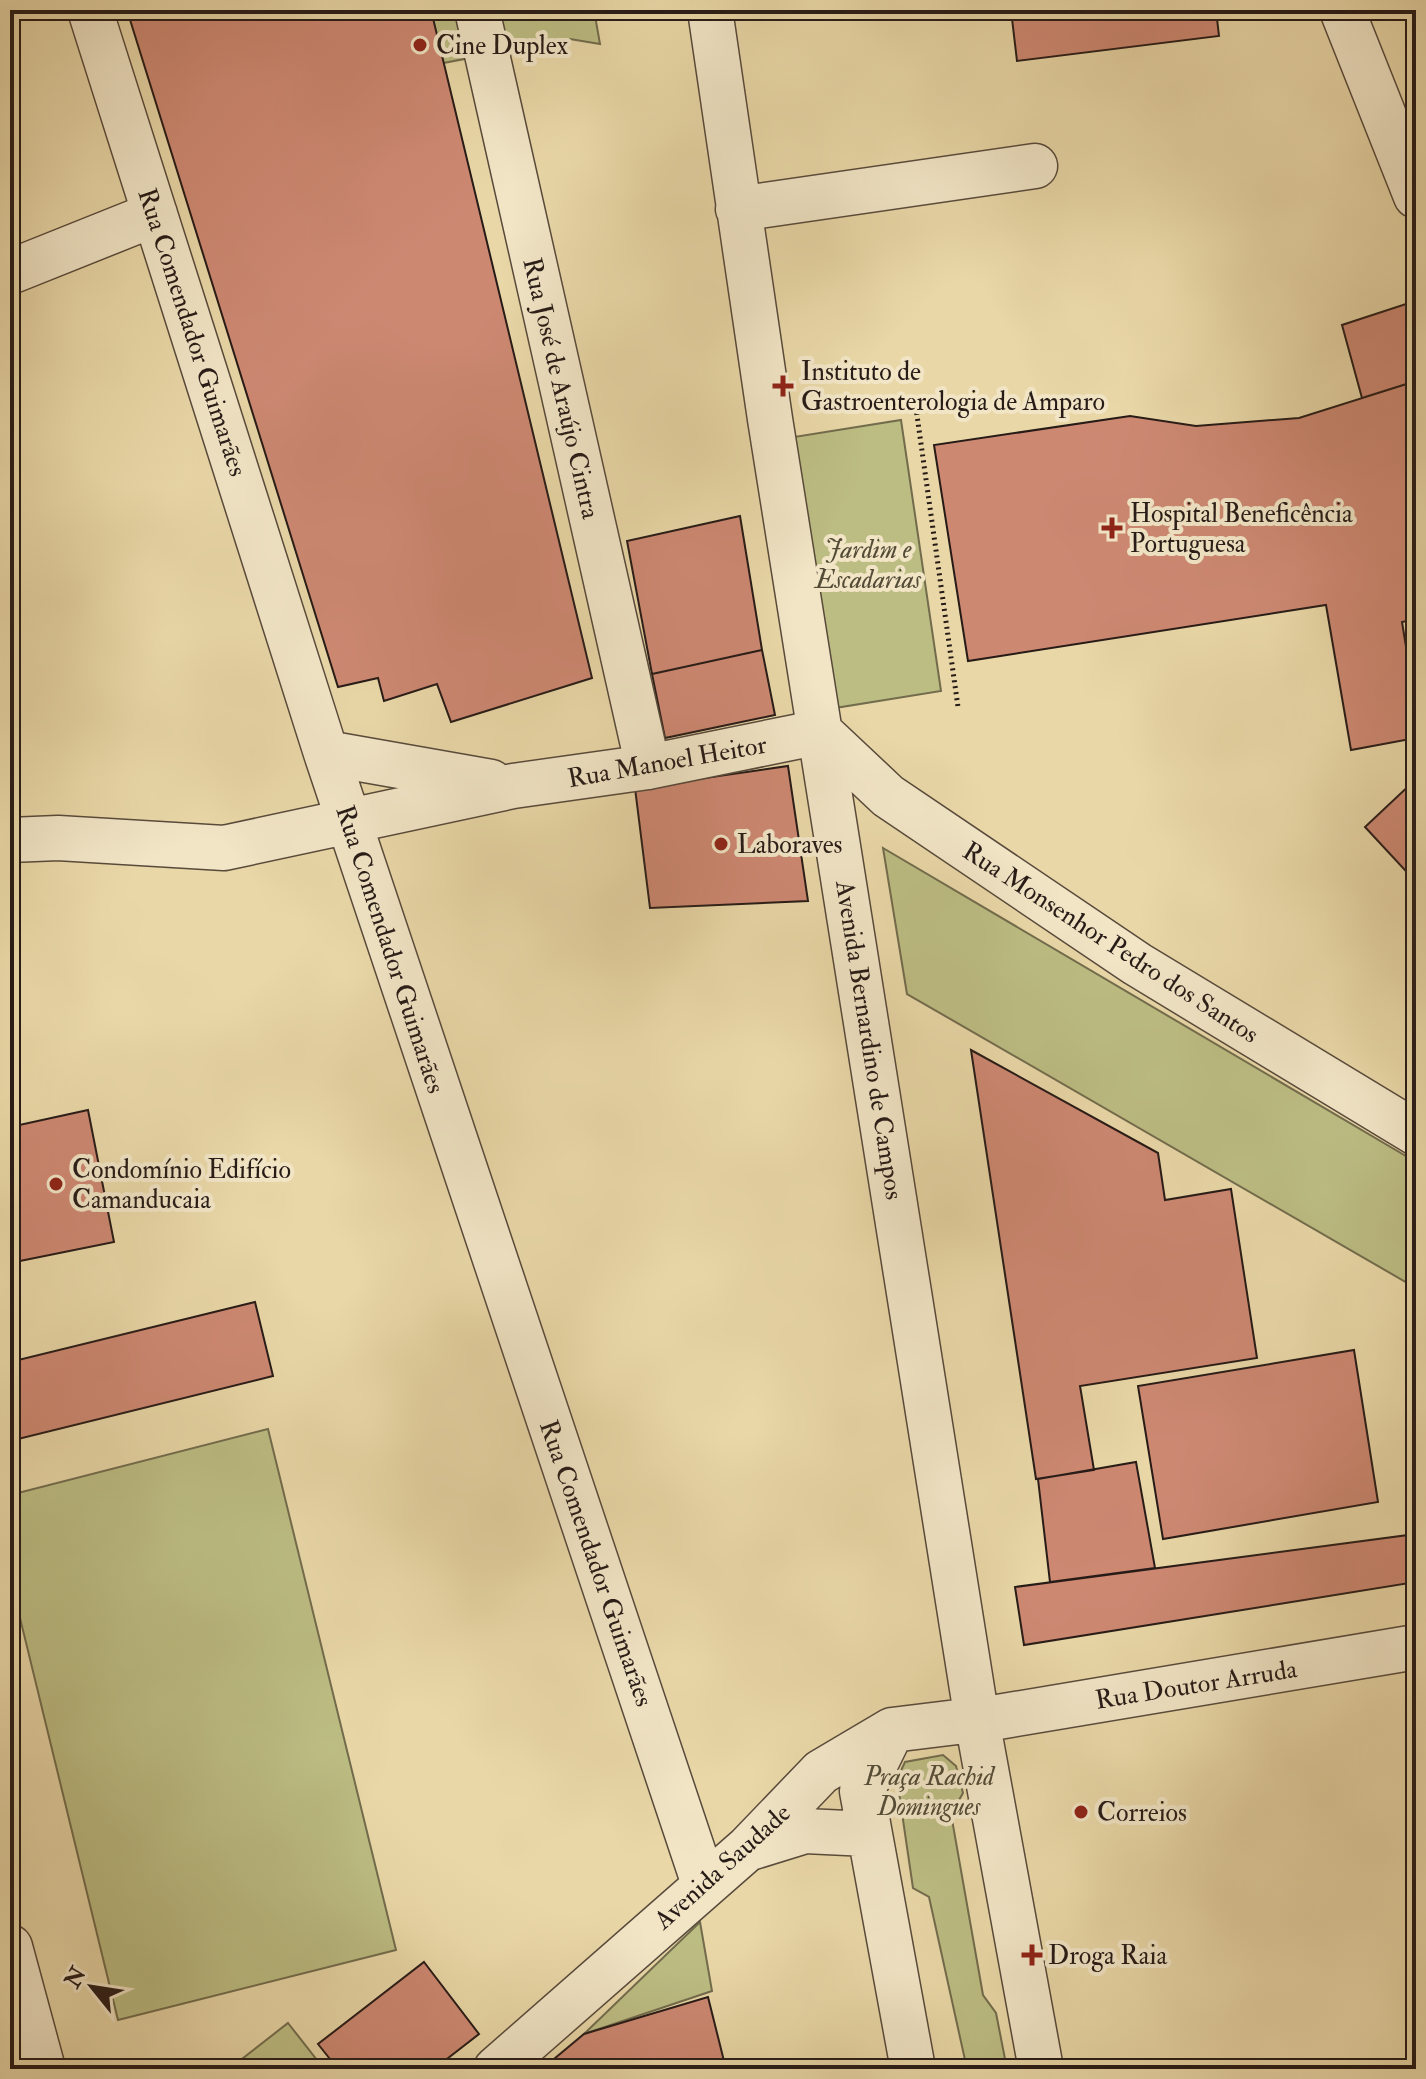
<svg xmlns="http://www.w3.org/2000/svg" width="1426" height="2079" font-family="'IM FELL Double Pica',serif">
<rect width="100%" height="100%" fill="#e9d7a7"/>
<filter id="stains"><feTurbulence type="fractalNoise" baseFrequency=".0025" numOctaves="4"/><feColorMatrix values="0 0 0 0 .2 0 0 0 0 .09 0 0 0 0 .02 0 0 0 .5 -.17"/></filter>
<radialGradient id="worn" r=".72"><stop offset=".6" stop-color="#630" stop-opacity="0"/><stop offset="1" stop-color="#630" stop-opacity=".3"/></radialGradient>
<!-- green -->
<path fill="#bcbd83" stroke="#726c4d" stroke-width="2" d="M426,10H594L600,44L570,39L438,64Z
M901,420L941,691L835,708L794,437Z
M883,848L1416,1162V1288L907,994Z
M268,1429L396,1950L118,2020L10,1577V1495Z
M943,1755L956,1766L963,1793L951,1814L983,1995L996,2013L1007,2069H967L929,1897L913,1888L897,1779L905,1762Z
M700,1922L712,1991L584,2034Z
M288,2023L324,2069H229Z"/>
<!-- building -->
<path fill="#cd8872" stroke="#271b17" stroke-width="2" d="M127,10H431L592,678L451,722L437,684L384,701L378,678L338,687Z
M1011,10H1216L1219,36L1017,61Z
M1409,303L1416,327V381L1362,398L1342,325Z
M1416,381V619L1402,622L1416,708V738L1351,750L1326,605L968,661L934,445L1130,416L1196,426L1299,418Z
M740,516L762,650L652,674L627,541Z
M762,650L775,715L665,738L652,674Z
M788,766L808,901L650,908L635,788Z
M1416,779V882L1365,827Z
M971,1050L1158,1153L1165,1200L1231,1189L1257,1358L1080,1386L1094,1470L1036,1479Z
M88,1110L114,1242L10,1263V1127Z
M255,1302L273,1376L10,1441V1362Z
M1354,1350L1378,1502L1163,1539L1138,1386Z
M1136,1462L1155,1568L1050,1582L1038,1479Z
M1416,1534V1582L1024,1645L1015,1587Z
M424,1962L479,2034L434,2069H338L318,2044Z
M708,1997L726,2069H542L584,2034Z"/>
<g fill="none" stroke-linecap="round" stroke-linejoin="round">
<!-- minor casing -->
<g stroke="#584a3b" stroke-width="47">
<path id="minor" d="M90,10L326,753L704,1884
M477,10L648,767
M710,10L770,419L977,1720L1041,2069
M1342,10L1416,196
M738,209L1035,166
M10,272L155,214
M820,732L888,796L1137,964L1416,1133
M326,753L491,782
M10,840L58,838L224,848L513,786L648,767L820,732
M892,1730L862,1791L913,2069
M750,1848L805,1831L868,1834
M10,1947L43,2069
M496,2069L748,1848L821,1772L892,1730L998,1717L1416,1647"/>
</g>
<!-- path -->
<path stroke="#271b17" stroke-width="5" stroke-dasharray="2 4" stroke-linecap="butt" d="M915,401L958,707"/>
<!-- minor -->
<use href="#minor" stroke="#f1e5c6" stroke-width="44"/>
</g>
<!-- markers -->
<g fill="#8f2418" stroke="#f1e5c6" stroke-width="3">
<circle cx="420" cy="45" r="8"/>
<path d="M779 374h8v8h8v8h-8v8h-8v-8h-8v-8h8z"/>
<path d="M1108 516h8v8h8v8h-8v8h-8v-8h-8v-8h8z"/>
<circle cx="721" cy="844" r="8"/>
<circle cx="56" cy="1184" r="8"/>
<circle cx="1081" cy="1812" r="8"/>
<path d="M1028 1943h8v8h8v8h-8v8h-8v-8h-8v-8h8z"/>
</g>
<g text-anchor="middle" stroke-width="8" stroke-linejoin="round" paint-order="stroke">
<!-- poi labels -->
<g font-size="26" fill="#271b17" stroke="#f1e5c6" text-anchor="start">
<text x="436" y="54">Cine Duplex</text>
<text x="801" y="380">Instituto de<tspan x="801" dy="30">Gastroenterologia de Amparo</tspan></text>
<text x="1130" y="522">Hospital Beneficência<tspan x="1130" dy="30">Portuguesa</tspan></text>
<text x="737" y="853">Laboraves</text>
<text x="72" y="1178">Condomínio Edifício<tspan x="72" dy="30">Camanducaia</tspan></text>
<text x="1097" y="1821">Correios</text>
<text x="1048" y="1964">Droga Raia</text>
</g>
<!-- street labels -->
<g font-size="26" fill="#271b17" stroke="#f1e5c6">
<text transform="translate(193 332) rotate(72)" y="9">Rua Comendador Guimarães</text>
<text transform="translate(562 388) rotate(77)" y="9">Rua José de Araújo Cintra</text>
<text transform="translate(667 761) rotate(-10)" y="9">Rua Manoel Heitor</text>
<text transform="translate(1111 942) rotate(33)" y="9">Rua Monsenhor Pedro dos Santos</text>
<text transform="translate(391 949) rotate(72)" y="9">Rua Comendador Guimarães</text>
<text transform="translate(870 1040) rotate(81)" y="9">Avenida Bernardino de Campos</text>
<text transform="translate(597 1563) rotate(71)" y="9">Rua Comendador Guimarães</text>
<text transform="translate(1196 1684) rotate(-9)" y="9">Rua Doutor Arruda</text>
<text transform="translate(722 1866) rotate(-42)" y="9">Avenida Saudade</text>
</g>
<!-- park labels -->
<g font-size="26" font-style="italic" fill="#544c37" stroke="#f1e5c6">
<text x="868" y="558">Jardim e<tspan x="868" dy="30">Escadarias</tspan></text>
<text x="929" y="1785">Praça Rachid<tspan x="929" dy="30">Domingues</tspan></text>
</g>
</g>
<!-- margin -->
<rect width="1426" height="2079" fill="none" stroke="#e9d7a7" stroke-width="40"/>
<rect x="12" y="12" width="1402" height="2055" fill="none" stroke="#271b17" stroke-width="4"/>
<rect x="20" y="20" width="1386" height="2039" fill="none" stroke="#271b17" stroke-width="2"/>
<!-- north arrow -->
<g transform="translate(92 1987) rotate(300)" stroke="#f1e5c6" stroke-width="6" paint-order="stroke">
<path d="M0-6L14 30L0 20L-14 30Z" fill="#271b17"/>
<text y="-12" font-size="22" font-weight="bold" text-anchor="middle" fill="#271b17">N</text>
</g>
<rect width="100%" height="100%" filter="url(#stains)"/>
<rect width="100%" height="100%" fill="url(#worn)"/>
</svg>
